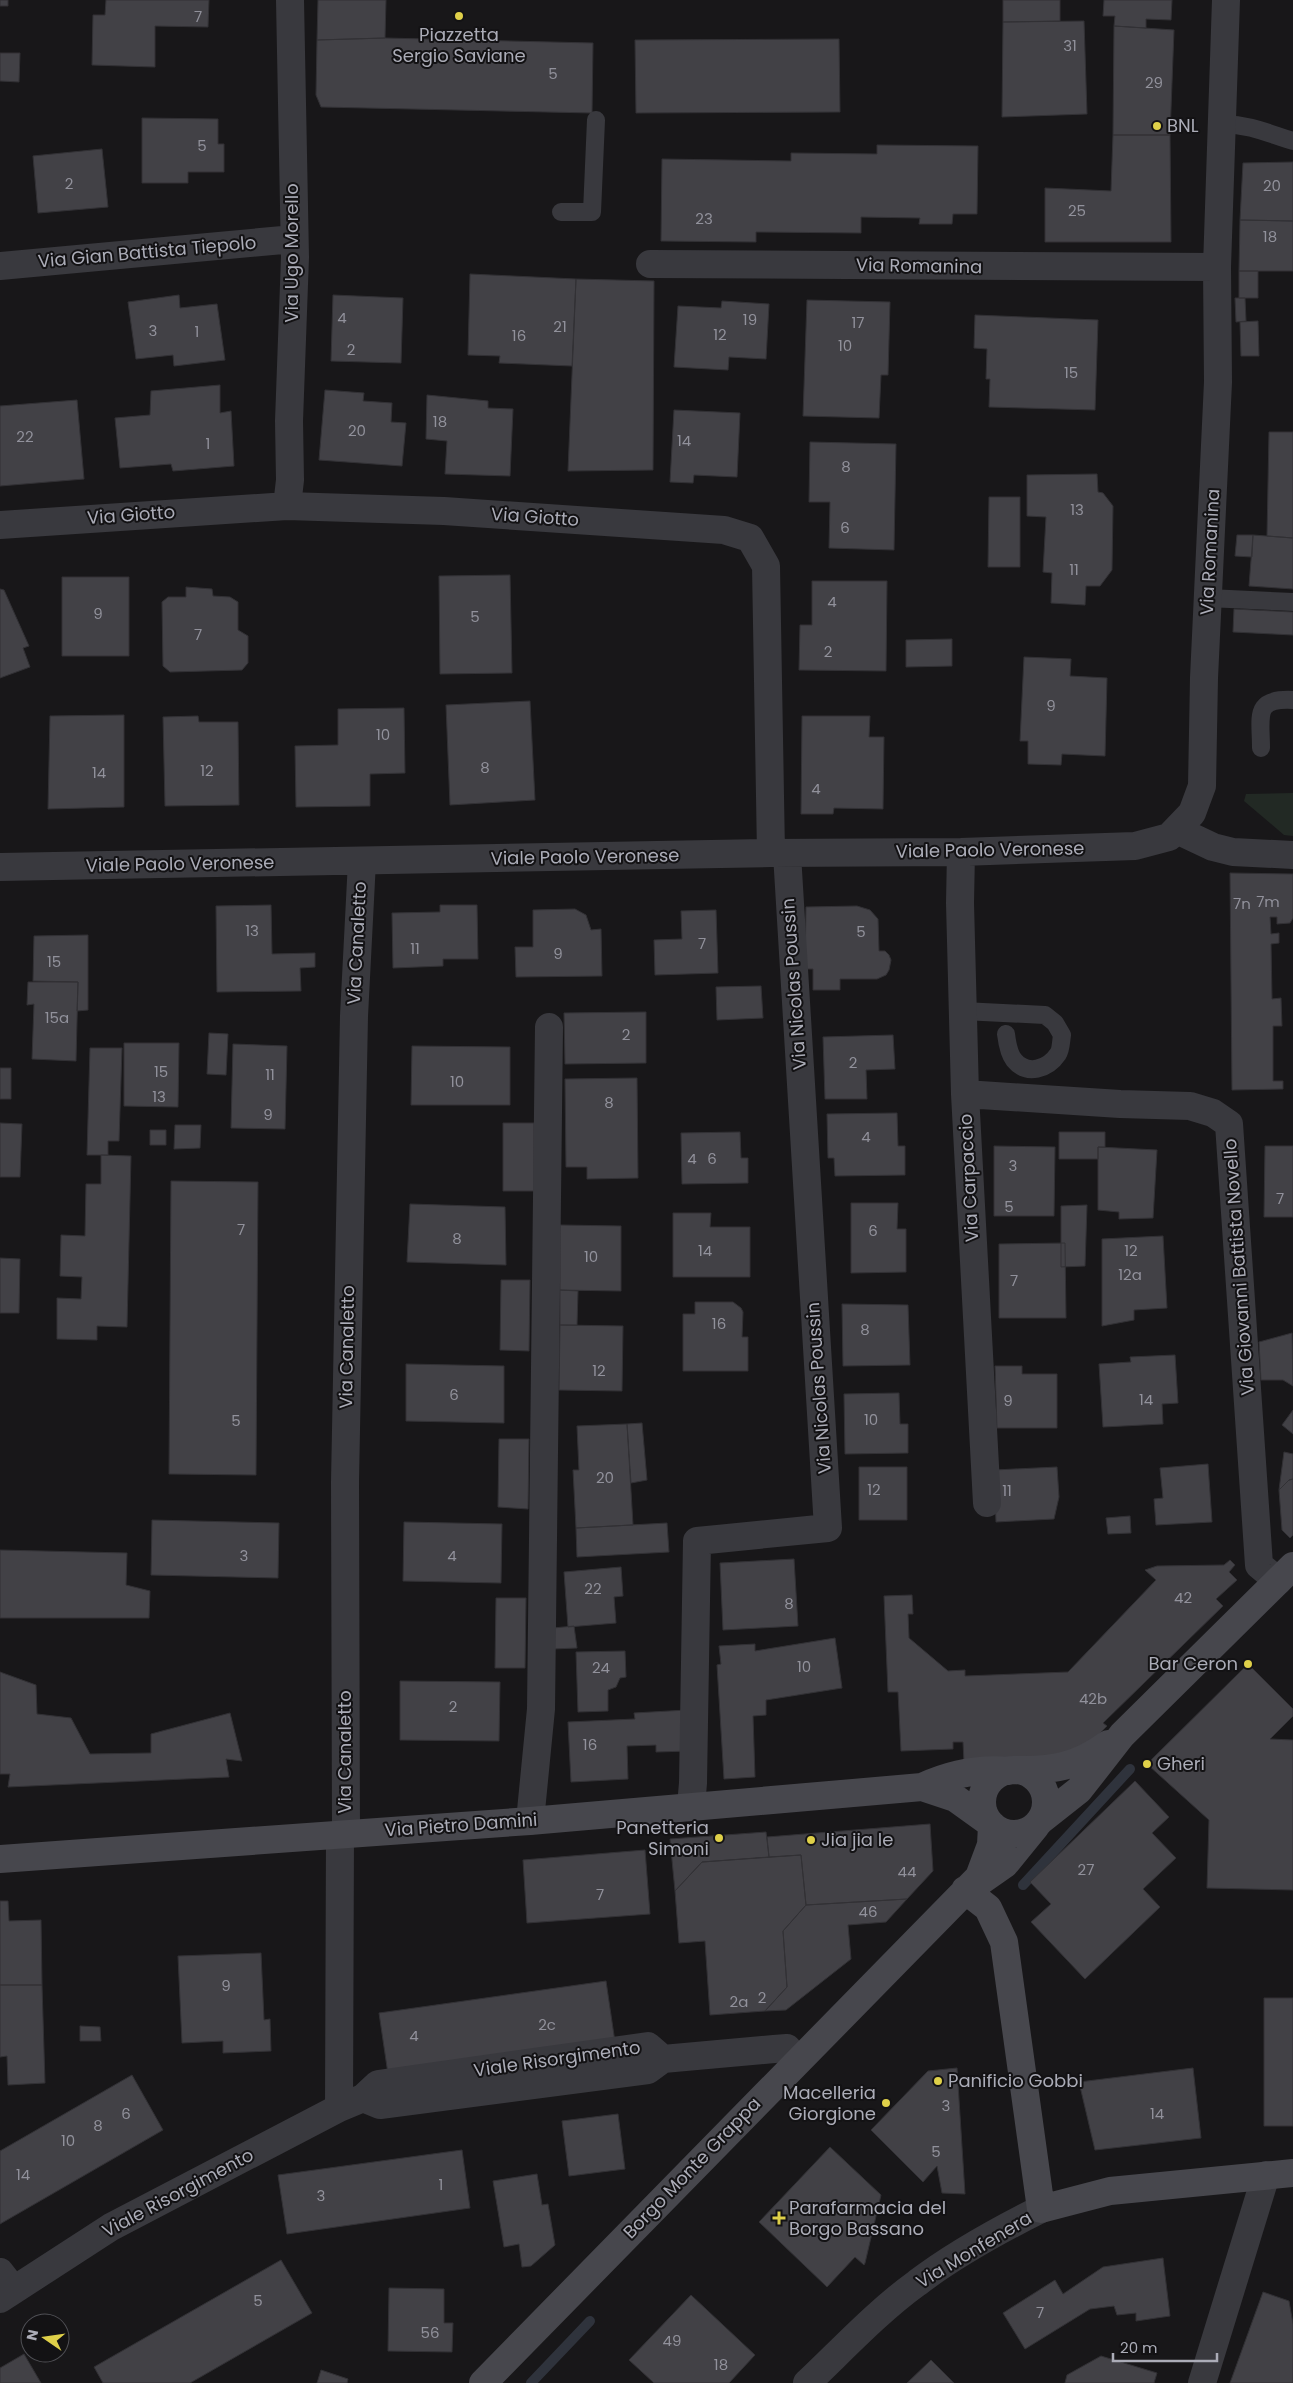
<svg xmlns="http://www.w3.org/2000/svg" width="1293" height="2383" font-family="Poppins,sans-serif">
<rect width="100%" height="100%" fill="#181719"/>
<!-- green -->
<path fill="#222924" d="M1293,793V836L1284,835L1244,801L1246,794Z"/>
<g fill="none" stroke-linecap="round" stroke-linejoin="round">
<!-- stream -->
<path stroke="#2f333c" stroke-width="10" d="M1023,1885L1130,1769
M531,2383L590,2321"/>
</g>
<!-- building -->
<path fill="#424146" stroke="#323135" d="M0,0H8V6H0Z
M106,0H209L208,27L155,26V67L92,65L93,15H105Z
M318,0H386L385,38L317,40Z
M1003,0H1060V21L1003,22Z
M1104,0H1172L1171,20L1146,19V28L1114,26L1115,16H1103Z
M1084,21L1087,114L1002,117L1003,22Z
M1114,26L1174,30L1170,135H1113Z
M385,38L593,43L592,113L321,107L316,95L317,40Z
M839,39L840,112L636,113L635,40Z
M0,53H20L19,82L0,81Z
M142,118L218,119V144H224V172H188V183H142Z
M1113,135H1170L1171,242H1045V188L1111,191Z
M877,145L978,146L977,214H953L952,224H919L920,218L861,217V233L756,232V242L661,241L662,159L791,161V153L877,154Z
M102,149L108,207L38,213L33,156Z
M1293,162V221L1240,220L1243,163Z
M1240,220L1293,221V271H1239Z
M1239,271H1258V298H1239Z
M470,274L576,279L572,366L499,363L500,356L468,355Z
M576,279L654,281L653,470L568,471Z
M179,295L180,308L217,304L225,360L174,366L173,355L136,359L128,302Z
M333,295L403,298L401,363L331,361Z
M1235,298H1245L1246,321L1236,322Z
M807,300L890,302L888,375H881L879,418L803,416Z
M722,301L769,304L766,359L729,357L728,370L674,367L678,306L721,308Z
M975,315L1098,320L1095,410L989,407L990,379H986L987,349L974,348Z
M1258,321L1259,356H1241L1240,322Z
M220,385V413L231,411L234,466L173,471L171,464L120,468L115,418L150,415L151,391Z
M325,390L364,393L363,401L392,403L391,422L406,423L402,466L319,460Z
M427,395L488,401V408L513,409L510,476L445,474L447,441L426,439Z
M77,400L84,479L0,486V406Z
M674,410L740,413L737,477L694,475L693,483L670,482Z
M1269,432H1293V538L1267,536Z
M810,442L896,444L894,550L829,548L830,502H809Z
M1097,474L1098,492L1103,493L1113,506L1112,570L1100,586H1086L1085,605L1051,603L1052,573L1043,572L1046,517L1027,516V475Z
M989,497H1020V567H988Z
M1237,535H1253L1252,557L1235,556Z
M1253,535L1293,538V589L1249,586Z
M510,575L512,673L440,674L439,576Z
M62,577H129V656H62Z
M812,581H887L886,671L799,670L800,625H812Z
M186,587L212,589L213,596L230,597L238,602V630L248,636V663L242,670L170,672L163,666L162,602L168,597H186Z
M0,589L4,590L29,646L23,648L30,667L0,678Z
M1234,609L1293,612V635L1233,632Z
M952,639V666L906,667V640Z
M1024,657L1071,659L1070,676L1107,678L1105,756L1062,754L1061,765L1028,764V741H1020Z
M530,701L535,800L450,805L446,705Z
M404,708L405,773L370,774V806L296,807L295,746L338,745V709Z
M124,715V807L48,809L50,716Z
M198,716L199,722H238L239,805L165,806L163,717Z
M802,716H870L869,737H884L883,809L834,808L833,814H801Z
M1230,873L1293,874V918L1290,923L1277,924V917H1270L1271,934L1279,933V943L1271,944L1272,999L1281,998L1282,1026H1273V1081H1283V1089L1232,1090Z
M271,905L272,954L315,953V967L300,968L301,991L217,992L216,906Z
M440,905H477L478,959H443V966L393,968L392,913L440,912Z
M857,906L870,910L878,919L879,951H885L889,955L891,960L889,970L886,975L877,979H840V990H813V969H805L806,907Z
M575,909L586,915L591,930L601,929L602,976L516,977L515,947H533V910Z
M716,910L718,973L655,975L654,940L682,939L681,911Z
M88,935V1010L77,1011L78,982L33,981L34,936Z
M28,982H78L76,1061L32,1059L34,1004L27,1005Z
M761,986L763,1018L717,1020L716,987Z
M646,1012V1063L565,1064L564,1013Z
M209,1033L228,1034L226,1075L207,1074Z
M893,1035L895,1069L866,1070L867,1099H825L823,1037Z
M124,1043H179L178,1107L124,1106Z
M233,1044L287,1046L285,1129L231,1128Z
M412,1046L510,1047V1105H411Z
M90,1048H122L119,1141H108V1155H87Z
M0,1068H11V1099H0Z
M637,1078L638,1178L587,1179V1167H566L565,1079Z
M897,1113L898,1146H905V1175L835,1176L834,1158H828L827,1114Z
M0,1123L22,1124L20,1177H0Z
M503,1123H534V1191H503Z
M175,1125H201L200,1148L174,1149Z
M150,1130H166V1145H150Z
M740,1132L741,1158H748V1183L682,1184L681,1133Z
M1059,1132H1105V1147H1098V1159H1059Z
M994,1146L1055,1147L1054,1216H994Z
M1265,1146H1293V1217H1264Z
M1098,1147L1157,1150L1153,1218L1119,1219V1212L1098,1210Z
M101,1155L131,1156L127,1327L97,1326V1340L57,1339V1298L81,1299L82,1277L60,1276L61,1235L85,1236L86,1184H101Z
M171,1181L258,1182L256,1475L169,1474Z
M851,1203H898L897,1229H906V1272L851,1273Z
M410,1204L505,1207L506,1265L407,1262Z
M1087,1205L1085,1266L1061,1267V1206Z
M673,1213H711L710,1227H750V1277H673Z
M560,1225L621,1226V1291L560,1290Z
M1163,1236L1167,1308L1134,1310V1320L1102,1326V1239Z
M1065,1243L1066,1318H999V1244Z
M0,1258L20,1259L19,1313H0Z
M501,1280H530L529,1351L500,1350Z
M560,1290L578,1291L577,1325H560Z
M695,1302H733L741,1308L743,1312L742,1337H748V1371H683V1314H695Z
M842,1304L908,1305L910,1365L843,1366Z
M560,1325L623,1326L622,1391L559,1390Z
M1292,1333L1293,1386L1283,1380H1261L1259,1342Z
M1175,1355L1178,1403L1162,1404L1163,1424L1103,1427L1099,1364L1131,1362L1130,1357Z
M406,1364L504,1366V1423L406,1421Z
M995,1366H1022V1374H1057V1428H997Z
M899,1393L900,1424H908V1453L845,1454L844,1394Z
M1293,1410V1434L1282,1425Z
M642,1423L647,1480L631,1483L627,1424Z
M627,1424L633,1525L576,1528L573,1470H579L577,1426Z
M499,1439H529L528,1509L498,1507Z
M1284,1452L1293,1454V1479L1289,1480L1279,1490Z
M1208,1464L1212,1522L1156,1525L1154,1499L1163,1498L1160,1468Z
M859,1467H907V1520H859Z
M1057,1467L1059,1497L1054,1519L996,1522L994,1470Z
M1293,1479V1535L1290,1538L1282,1530L1279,1490L1289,1480Z
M1130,1516L1131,1533L1108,1534L1106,1518Z
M152,1520L279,1523L278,1578L151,1575Z
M404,1522L502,1524L501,1583L403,1581Z
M667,1523L669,1552L577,1557L576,1528Z
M0,1550L127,1553L126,1585L150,1591L149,1618H0Z
M794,1559L798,1626L723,1630L720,1563Z
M1230,1560L1235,1565L1229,1572L1237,1580L1216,1599L1223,1606L1103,1723L1107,1726L1093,1740L1081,1758L964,1762L963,1742H953V1749L901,1751L898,1692H888L884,1596L912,1595L913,1614H908L909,1638L948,1671L965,1670V1676L1068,1672L1156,1580L1145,1570L1157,1566L1224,1565Z
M621,1567L623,1596L614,1597L616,1623L568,1627L564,1572Z
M496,1598H526L525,1668H495Z
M574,1626L577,1648L552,1649L553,1628Z
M835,1638L842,1688L766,1700V1715L753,1716L755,1777L724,1779L717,1665L721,1664L719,1646L755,1644V1651Z
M625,1651L626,1677L620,1678L616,1687L608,1690V1711L578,1712L576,1652Z
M1248,1664L1293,1709V1716L1270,1739L1293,1740V1890L1207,1888L1209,1820L1147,1764Z
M0,1672L36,1685L37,1714L71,1718L90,1754L151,1753V1734L230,1713L242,1761L226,1759L229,1777L8,1787L10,1774H0Z
M400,1681L500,1682L499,1741L400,1740Z
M687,1710L689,1751L656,1752V1745L627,1746L628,1779L571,1782L568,1722L635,1719L634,1713Z
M1135,1781L1169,1817L1152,1833L1176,1858L1143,1889L1160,1907L1085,1979L1031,1922L1051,1904L1030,1882Z
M930,1824L933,1871L907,1899L806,1905L801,1855L769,1857L767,1837Z
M766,1832L769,1857L702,1862L675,1891L670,1839Z
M645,1850L650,1914L527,1923L523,1860Z
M801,1855L806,1905L783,1931L787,1987L765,2011L710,2015L705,1941L679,1943L675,1891L702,1862Z
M907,1899L886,1922L848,1925L851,1959L786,2010L765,2011L787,1987L783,1931L806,1905Z
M0,1901H8L9,1921L41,1920L42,1985H0Z
M261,1953L264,2020L270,2019L271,2051L223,2053V2041L182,2043L178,1956Z
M606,1981L615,2042L388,2074L379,2013Z
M0,1985H42L45,2083L8,2085L7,2056L0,2057Z
M1264,1998H1293V2126H1264Z
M80,2026L100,2027L101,2041H80Z
M957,2068L965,2194L942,2193L937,2166L923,2182L871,2130L928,2071Z
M1193,2068L1201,2138L1095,2150L1079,2082Z
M132,2075L163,2130L0,2224V2151Z
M618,2114L625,2169L569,2176L562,2121Z
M830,2147L881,2195L865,2263L864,2265L855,2257L827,2287L759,2222Z
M462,2150L470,2208L287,2234L278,2175Z
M537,2174L542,2205L548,2204L555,2245L531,2266L522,2267L519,2244L504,2247L493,2181Z
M1163,2258L1170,2316L1136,2321V2313L1117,2315L1114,2306L1090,2309L1025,2349L1003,2313L1055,2280L1063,2294L1103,2267Z
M281,2260L312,2313L190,2383H103L94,2367Z
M389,2288L444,2289V2323H453L452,2352L388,2351Z
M1263,2292L1289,2301L1293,2324V2383H1230Z
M691,2295L755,2355L729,2383H654L629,2360Z
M24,2354L41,2383H0V2368Z
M1101,2356L1157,2373L1154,2383H1065L1067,2375Z
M931,2360L954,2383H907Z
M321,2370L348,2379L347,2383H317Z"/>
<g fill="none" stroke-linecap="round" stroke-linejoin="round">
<!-- lane -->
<path stroke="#39393e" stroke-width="18" d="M1223,124C1251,125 1267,133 1293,141
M561,212H592L596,120
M1208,598L1293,602
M1261,748C1261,716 1253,698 1293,700
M963,1011L1045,1015L1055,1023L1062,1035C1061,1041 1061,1050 1058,1054C1048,1069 1027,1076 1014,1060C1009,1054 1007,1042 1006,1034"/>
<!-- street -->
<path stroke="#39393e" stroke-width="28" d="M650,264L1217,267
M0,266L294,239
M287,506L290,480L289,421L295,257L290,0
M0,525L287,506L444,511L724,530L750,538L766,566L771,853
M1177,830L1213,847L1233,852L1293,855
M961,852L960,903L965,1094L987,1503
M0,867L771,853L961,852L1135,846L1169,837L1192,813L1202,786L1204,678L1218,382L1217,267L1226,0
M965,1094L1120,1104L1190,1106L1213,1113L1229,1124L1259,1565L1278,1581
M691,1806L693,1783L697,1541L828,1528L787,854
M530,1821L541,1709L549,1027
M346,1834L345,1482L354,1016L362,861
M363,2098L380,2105L648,2070L663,2059L774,2049L787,2048L798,2060
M339,2108L340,1834
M0,2272L14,2290
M0,2299L111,2227L339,2108L363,2098L378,2084L648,2046L663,2059
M807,2383C843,2349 877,2312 917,2283C955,2254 999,2230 1041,2209
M1202,2383L1266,2175"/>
<!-- secondary -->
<path stroke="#47474d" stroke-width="28" d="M1017,1770C1053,1771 1078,1766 1108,1744
M982 1802a32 32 0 1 1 64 0a32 32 0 1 1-64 0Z
M922,1787C950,1774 978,1768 1009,1771
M1041,1820L1079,1790L1122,1735L1293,1566
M0,1859L530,1821L922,1787L955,1798L987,1821
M975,1885L1005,1864L1036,1826
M965,1890L988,1908L1004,1942L1041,2209L1110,2191L1293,2173
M483,2383L979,1877L991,1845L992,1825"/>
</g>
<!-- markers -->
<g fill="#dfd049" stroke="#131214" stroke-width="2">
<circle cx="459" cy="16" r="5"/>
<circle cx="1157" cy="126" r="5"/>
<circle cx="1248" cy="1664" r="5"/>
<circle cx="1147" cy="1764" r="5"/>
<circle cx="719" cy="1838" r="5"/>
<circle cx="811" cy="1840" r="5"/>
<circle cx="938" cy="2081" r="5"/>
<circle cx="886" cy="2103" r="5"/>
<path d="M776.5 2210.5h5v5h5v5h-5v5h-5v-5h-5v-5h5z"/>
</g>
<g text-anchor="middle" stroke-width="4" stroke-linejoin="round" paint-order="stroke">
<!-- number labels -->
<g font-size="15" fill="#91919b">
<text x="198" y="22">7</text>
<text x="1070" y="51">31</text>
<text x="553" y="79">5</text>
<text x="1154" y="88">29</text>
<text x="202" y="151">5</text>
<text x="69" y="189">2</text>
<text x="1272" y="191">20</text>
<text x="1077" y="216">25</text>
<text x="704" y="224">23</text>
<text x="1270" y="242">18</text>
<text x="342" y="323">4</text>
<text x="750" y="325">19</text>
<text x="858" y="328">17</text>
<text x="560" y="332">21</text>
<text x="153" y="336">3</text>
<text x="197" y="337">1</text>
<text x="720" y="340">12</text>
<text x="519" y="341">16</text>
<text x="845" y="351">10</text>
<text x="351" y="355">2</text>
<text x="1071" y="378">15</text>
<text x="440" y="427">18</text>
<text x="357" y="436">20</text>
<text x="25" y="442">22</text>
<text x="684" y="446">14</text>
<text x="208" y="449">1</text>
<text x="846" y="472">8</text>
<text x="1077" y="515">13</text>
<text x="845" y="533">6</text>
<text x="1074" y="575">11</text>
<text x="832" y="607">4</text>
<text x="98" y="619">9</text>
<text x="475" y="622">5</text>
<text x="198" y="640">7</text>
<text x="828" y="657">2</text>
<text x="1051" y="711">9</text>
<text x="383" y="740">10</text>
<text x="485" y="773">8</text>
<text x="207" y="776">12</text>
<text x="99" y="778">14</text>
<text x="816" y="794">4</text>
<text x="1268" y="907">7m</text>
<text x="1242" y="909">7n</text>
<text x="252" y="936">13</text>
<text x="861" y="937">5</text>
<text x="702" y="949">7</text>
<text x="415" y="954">11</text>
<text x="558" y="959">9</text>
<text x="54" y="967">15</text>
<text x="57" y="1023">15a</text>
<text x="626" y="1040">2</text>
<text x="853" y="1068">2</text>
<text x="161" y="1077">15</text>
<text x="270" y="1080">11</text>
<text x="457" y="1087">10</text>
<text x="159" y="1102">13</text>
<text x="609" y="1108">8</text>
<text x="268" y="1120">9</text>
<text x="866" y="1142">4</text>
<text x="692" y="1164">4</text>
<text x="712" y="1164">6</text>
<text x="1013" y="1171">3</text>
<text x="1280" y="1204">7</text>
<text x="1009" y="1212">5</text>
<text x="241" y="1235">7</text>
<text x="873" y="1236">6</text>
<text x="457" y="1244">8</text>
<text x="705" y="1256">14</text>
<text x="1131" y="1256">12</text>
<text x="591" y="1262">10</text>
<text x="1130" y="1280">12a</text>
<text x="1014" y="1286">7</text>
<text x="719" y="1329">16</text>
<text x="865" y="1335">8</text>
<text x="599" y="1376">12</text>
<text x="454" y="1400">6</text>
<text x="1146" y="1405">14</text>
<text x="1008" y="1406">9</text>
<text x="871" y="1425">10</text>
<text x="236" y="1426">5</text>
<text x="605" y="1483">20</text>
<text x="874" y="1495">12</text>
<text x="1007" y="1496">11</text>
<text x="244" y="1561">3</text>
<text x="452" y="1561">4</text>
<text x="593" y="1594">22</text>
<text x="1183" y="1603">42</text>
<text x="789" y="1609">8</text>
<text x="804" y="1672">10</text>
<text x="601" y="1673">24</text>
<text x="1093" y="1704">42b</text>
<text x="453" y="1712">2</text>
<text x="590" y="1750">16</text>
<text x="1086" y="1875">27</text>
<text x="907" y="1877">44</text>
<text x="600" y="1900">7</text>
<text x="868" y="1917">46</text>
<text x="226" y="1991">9</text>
<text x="762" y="2003">2</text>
<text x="739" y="2007">2a</text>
<text x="547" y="2030">2c</text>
<text x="414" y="2041">4</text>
<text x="946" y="2111">3</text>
<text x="126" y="2119">6</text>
<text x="1157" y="2119">14</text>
<text x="98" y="2131">8</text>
<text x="68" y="2146">10</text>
<text x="936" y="2157">5</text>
<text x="23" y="2180">14</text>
<text x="441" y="2190">1</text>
<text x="321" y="2201">3</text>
<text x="258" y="2306">5</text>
<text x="1040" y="2318">7</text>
<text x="430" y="2338">56</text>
<text x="672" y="2346">49</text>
<text x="721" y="2370">18</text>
</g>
<!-- poi labels -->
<g font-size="18" fill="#abacb7" stroke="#131214" text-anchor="start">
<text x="459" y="41" text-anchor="middle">Piazzetta<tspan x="459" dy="21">Sergio Saviane</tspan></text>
<text x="1167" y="132">BNL</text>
<text x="1238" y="1670" text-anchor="end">Bar Ceron</text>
<text x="1157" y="1770">Gheri</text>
<text x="709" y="1834" text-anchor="end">Panetteria<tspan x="709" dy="21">Simoni</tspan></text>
<text x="821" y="1846">Jia jia le</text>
<text x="948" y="2087">Panificio Gobbi</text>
<text x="876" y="2099" text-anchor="end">Macelleria<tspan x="876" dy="21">Giorgione</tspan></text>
<text x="789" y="2214">Parafarmacia del<tspan x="789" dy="21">Borgo Bassano</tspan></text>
</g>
<!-- street labels -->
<g font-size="18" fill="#abacb7" stroke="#131214">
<text transform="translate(147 252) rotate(-5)" y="6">Via Gian Battista Tiepolo</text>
<text transform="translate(292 253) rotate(-90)" y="6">Via Ugo Morello</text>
<text transform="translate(919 266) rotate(1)" y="6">Via Romanina</text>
<text transform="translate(131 515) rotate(-4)" y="6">Via Giotto</text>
<text transform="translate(535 517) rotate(4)" y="6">Via Giotto</text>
<text transform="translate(1210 552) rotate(-87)" y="6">Via Romanina</text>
<text transform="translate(990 850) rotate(-1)" y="6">Viale Paolo Veronese</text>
<text transform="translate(585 857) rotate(-1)" y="6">Viale Paolo Veronese</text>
<text transform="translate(180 864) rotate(-1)" y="6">Viale Paolo Veronese</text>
<text transform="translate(357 943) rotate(-87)" y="6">Via Canaletto</text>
<text transform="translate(794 984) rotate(-94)" y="6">Via Nicolas Poussin</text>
<text transform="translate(969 1178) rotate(-93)" y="6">Via Carpaccio</text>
<text transform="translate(1239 1267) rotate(-94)" y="6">Via Giovanni Battista Novello</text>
<text transform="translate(347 1347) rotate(-89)" y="6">Via Canaletto</text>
<text transform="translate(819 1388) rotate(-94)" y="6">Via Nicolas Poussin</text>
<text transform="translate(345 1752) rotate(-90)" y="6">Via Canaletto</text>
<text transform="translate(461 1825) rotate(-4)" y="6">Via Pietro Damini</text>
<text transform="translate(557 2059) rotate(-8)" y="6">Viale Risorgimento</text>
<text transform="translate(692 2168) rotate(-46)" y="6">Borgo Monte Grappa</text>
<text transform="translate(178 2193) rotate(-28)" y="6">Viale Risorgimento</text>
<text transform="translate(974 2250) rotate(-31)" y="6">Via Monfenera</text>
</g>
</g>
<!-- north arrow -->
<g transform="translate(45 2338) rotate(283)"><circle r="24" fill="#131214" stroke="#505055"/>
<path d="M0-4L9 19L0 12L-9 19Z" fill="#dfd049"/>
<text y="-8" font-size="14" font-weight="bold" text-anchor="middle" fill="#abacb7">N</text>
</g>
<!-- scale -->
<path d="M1113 2353v8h104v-8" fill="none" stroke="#abacb7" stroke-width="2.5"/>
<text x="1120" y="2353" font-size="15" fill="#abacb7" stroke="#131214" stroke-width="4" paint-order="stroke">20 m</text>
</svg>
